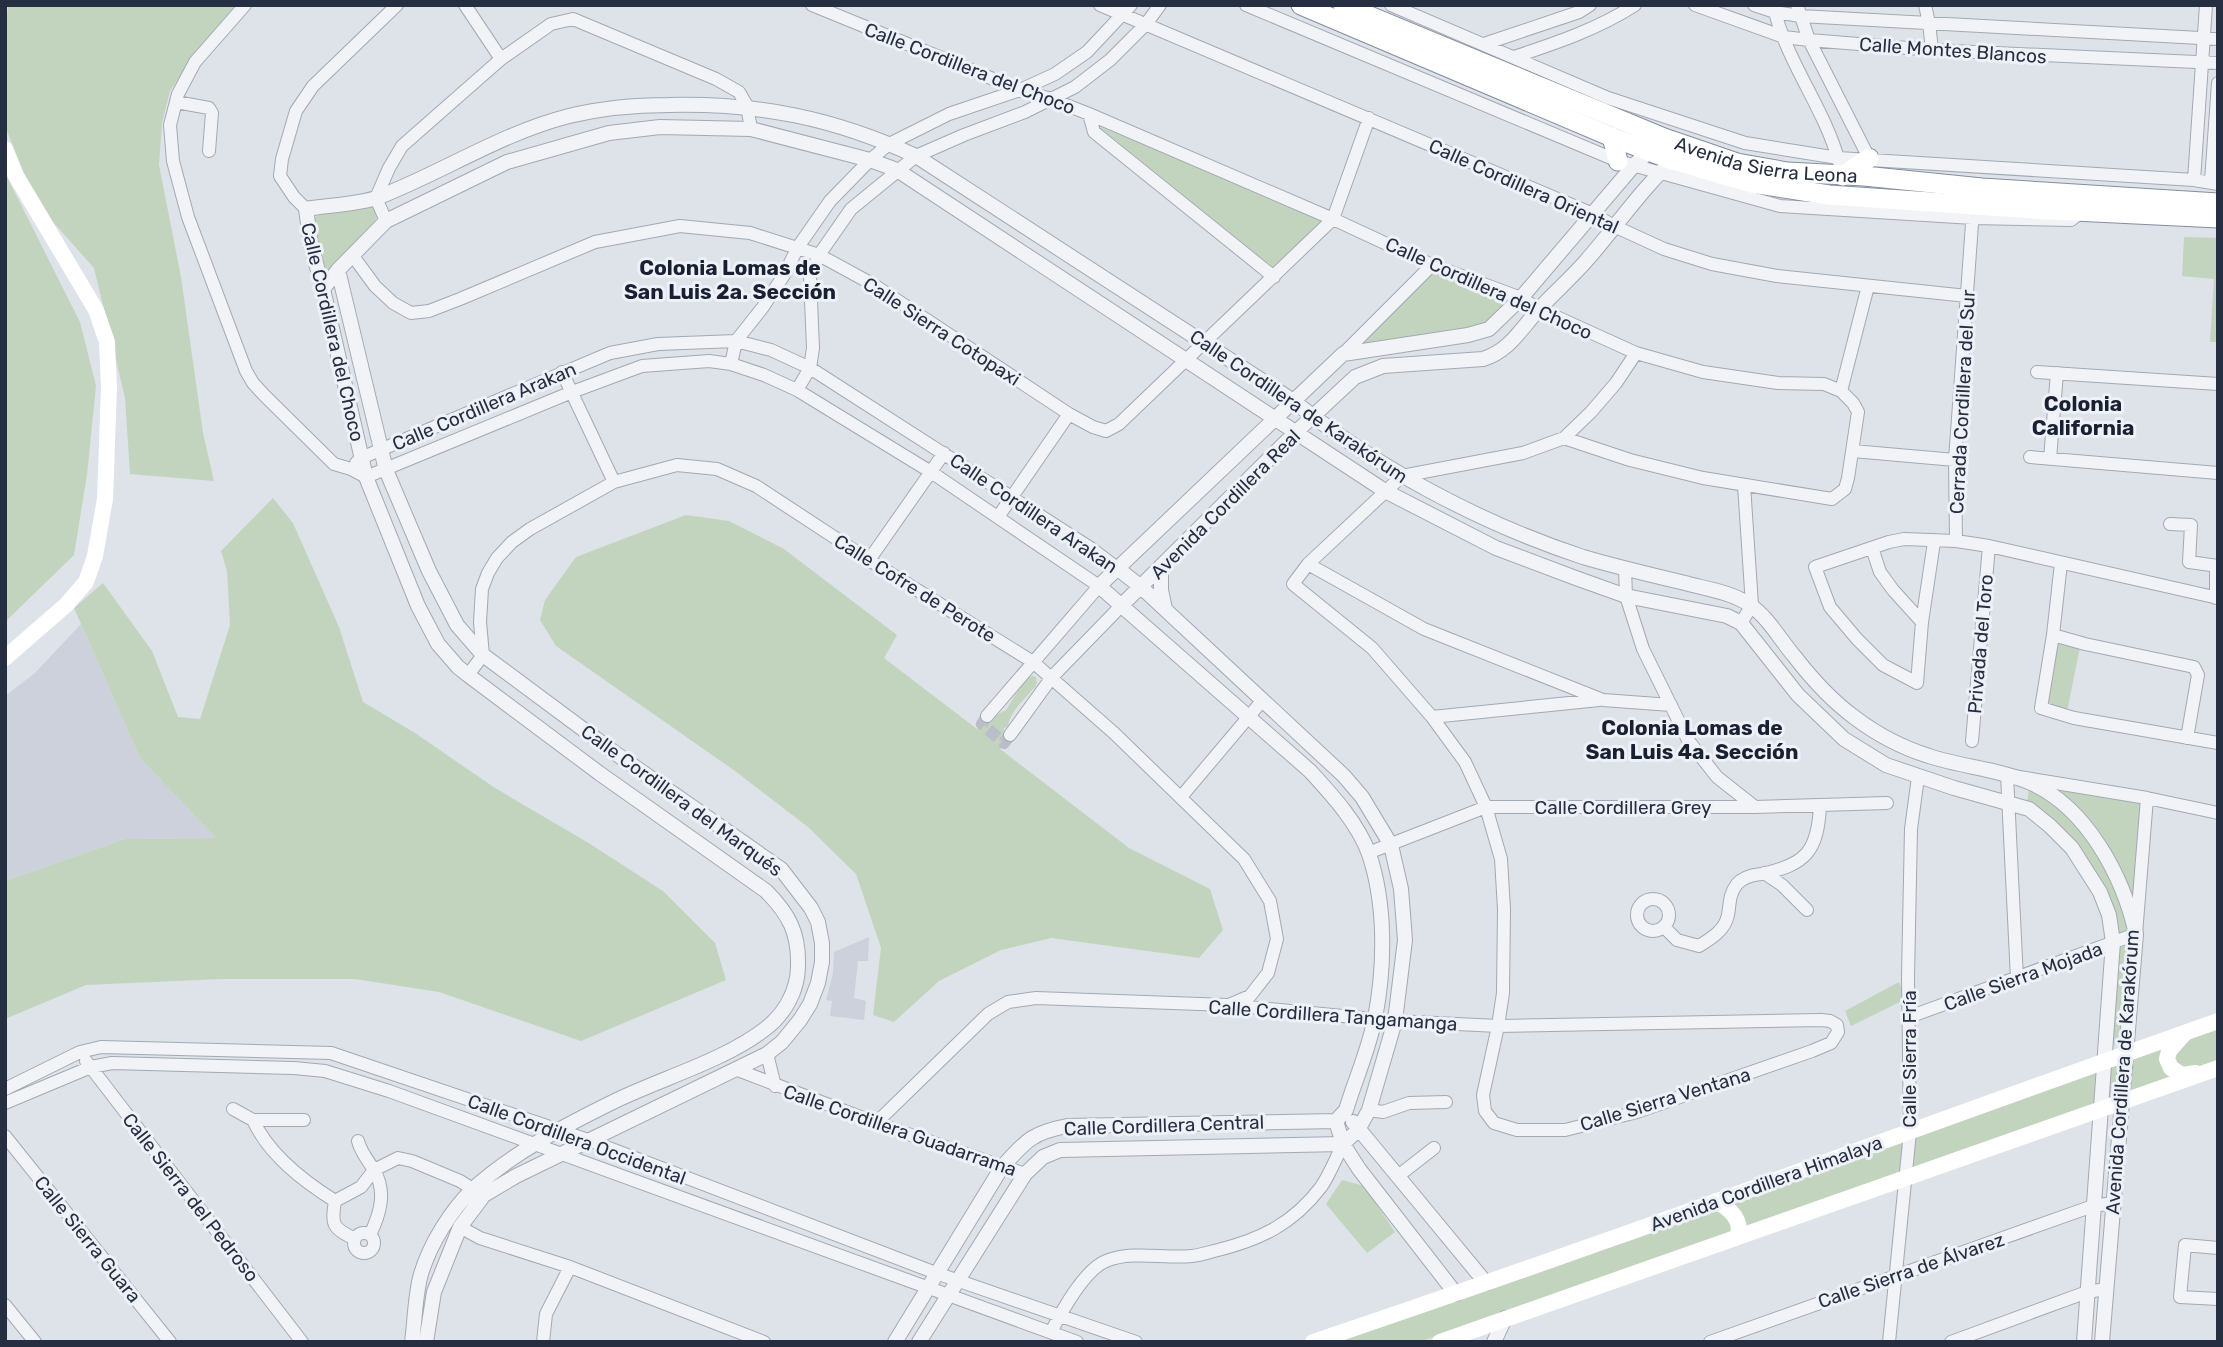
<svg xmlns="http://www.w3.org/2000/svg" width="2223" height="1347" font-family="Rubik,sans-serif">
<rect width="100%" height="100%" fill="#dee2e9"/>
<!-- built -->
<path fill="#ccd1db" d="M81,624L140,758L216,838L125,839L5,881V696L35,673Z
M869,937L868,961H858L854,998L866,1001L864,1020L830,1016L832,1001L826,1000L833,973L834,952Z"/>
<!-- green -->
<path fill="#c3d4be" d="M8,5H241L192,58L170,91L162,123L159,165L181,277L203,433L214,481L130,474L125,398L94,268L53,222L24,173L5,126V42Z
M1098,126L1325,220L1275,269Z
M5,173L80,322L96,386L87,475L74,555L5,622Z
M367,202L376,209L378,216L360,244L337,268L320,271L310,222L328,207Z
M2184,237L2218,238V342H2210L2214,279L2182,276Z
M1432,268L1507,304L1482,326L1350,350Z
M273,498L293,523L339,627L363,702L415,733L495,788L587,842L663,891L715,943L726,980L581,1041L439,992L355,979H221L86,985L5,1019V881L125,839L216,838L140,758L74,608L103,583L152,651L178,717L200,719L230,625L227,571L221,551Z
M686,515L729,521L784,549L897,635L884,658L977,729L987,716L993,720L995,716L1006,710L1026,678L1033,676L1036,677L1037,683L1035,687C1024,700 1011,710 1008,726L1003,729L1010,735L1000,749L1129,848L1210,889L1223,930L1199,958L1051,938L1001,950L939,981L894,1022L873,1015L881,948L856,874L808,827L735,771L556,646L540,620L545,600L576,557Z
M2056,642L2080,647L2067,712L2044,705Z
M2030,781L2144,801L2122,1044L2108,1045L2116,937L2076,845L2057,823L2027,803Z
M1899,982L1906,999L1851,1026L1845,1011Z
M2218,1027V1061L1419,1342H1340Z
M1342,1180L1364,1186L1395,1232L1367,1253L1326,1204Z"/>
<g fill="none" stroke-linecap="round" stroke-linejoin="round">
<!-- minor-tunnel -->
<path stroke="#b9bec8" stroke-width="12" stroke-dasharray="12 6" stroke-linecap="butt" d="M987,716L982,724L1004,743L1010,735"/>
<!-- minor casing -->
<g stroke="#a3a9b4" stroke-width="14">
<path id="minor" d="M245,5L195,62L178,94L170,125L173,161L188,217L246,371L253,383L264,395L334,464L351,469L366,477L572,392L642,366L709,361L731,364L764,375L797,390L931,472L1099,586L987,716
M465,5L501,59
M812,5L1020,90L1051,99L1089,114L1333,219L1432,265L1521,298L1539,309L1636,353L1703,372L1778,383L1824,384L1841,391L1853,403L1858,412L1848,478L1845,489L1832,499L1703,478L1630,460L1564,438
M1100,5L1593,214L1614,226L1664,249L1712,264L1777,276L1967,296
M1246,5L1618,161L1780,206L1973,218L2071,220L2080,213
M1391,5L1608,98L1745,143L1838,158L2194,180L2218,184
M1695,5L1784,37L1809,40L1932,50L2218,63
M1754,5L1775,12L1800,16L2218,39
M1797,5L1809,40L1869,158L1867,163
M1925,5L1929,23L1932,50
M1774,8C1786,61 1825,109 1839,162
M1484,44L1579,12L1590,5
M1514,57C1556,43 1598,29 1635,5
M176,102L209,108L212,113L209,151
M1089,114L1094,132L1274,277
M2194,180L2206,5
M2211,181L2218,83
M306,209L294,197L280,176L282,159L296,111L313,86L397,5
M386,221L376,198L389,168L402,146L501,59L551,24L573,19L716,79L739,92L747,106L751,129
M353,256L375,286L393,303L411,313L429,311L460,299L595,242L680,226L750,233L819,255L874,285L1069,414L1093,427L1106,431L1119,424L1333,219L1369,118
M1343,354L1432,265
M731,364L736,341L763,307L784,275L798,247L830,201L870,160L889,144L949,114L1020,90L1055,74L1087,52L1131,5
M562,372L614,482
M2037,372L2218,384
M797,390L810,368L813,348L810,277L819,255L851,209L916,156L964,135L1025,112L1075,87L1110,60L1146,24L1160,5
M1841,391L1868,286
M1853,451L1955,460
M2030,457L2218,473
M2050,459L2057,373
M356,463L361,458L610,353L658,344L736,341L771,350L810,368L1092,549L1117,568
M998,517L1069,414
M2170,524L2191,525L2189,562L2218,566
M1956,541L1955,460L1973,210
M1934,542L1922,622L1917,683L1883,665L1857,639L1830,607L1815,567L1889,542L1904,539L1956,541L1989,546L2218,598
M1872,548L1880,572L1893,590L1922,622
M869,560L944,453
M2061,563L2053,635L2041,708L2074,718L2218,743
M1308,564L1424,629L1603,700L1671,705
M2216,566V598
M1625,569L1626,596L1643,649L1688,740L1717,777L1755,807
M1741,623L1752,605L1744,485
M2053,635L2085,644L2194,667L2198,675L2187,738
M468,675L483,655L480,622L482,589L488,573L497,558L512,542L530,529L614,482L677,465L717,469L756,486L869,560L1033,662L1114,733L1244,859L1270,901L1277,939L1268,973L1250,996L1229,1005
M1432,717L1599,700
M1010,735L1052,677L1122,605
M1972,741L1989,546
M1181,797L1262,701
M1368,853L1486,807H1755L1887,803
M1764,873L1782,885L1807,910
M1637 915a16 16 0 1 1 32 0a16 16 0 1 1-32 0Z
M1664,927L1677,940L1699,946C1712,938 1725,930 1728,915C1730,904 1729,894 1737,884C1743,877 1752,875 1761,874C1806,865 1818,851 1820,805
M2017,979L2007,775L2147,798L2218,813
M1909,1017L2136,934L2147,798
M767,1054L775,1086
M86,1061L302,1342
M735,1069L876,1123L1025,1174
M5,1089L80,1052L101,1047L331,1053L588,1140L936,1273L1136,1342
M5,1103L91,1067L112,1063L294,1068L325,1071L389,1091L1077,1342
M233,1109L253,1120H304
M1369,1110L1383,1112L1409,1103L1446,1102
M253,1120C269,1155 303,1181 335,1201L361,1187L374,1170L398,1158L412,1161L460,1181L479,1193
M876,1123L988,1014L1008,1002L1036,998L1227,1005L1395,1021L1498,1026L1821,1020L1830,1021L1837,1025L1838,1032L1831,1043L1812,1051L1637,1112L1565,1130H1517L1494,1123L1485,1111L1483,1095L1498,1026L1503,993L1504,909L1501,859L1486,807L1465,762L1432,717L1372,648L1293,584L1308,564L1402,476L1523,453L1564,438L1591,412L1616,383L1636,353
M5,1136L170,1342
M358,1141C361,1153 368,1160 374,1170C387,1192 380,1214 370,1235
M1398,1176L1434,1148
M335,1201C331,1226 333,1228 355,1239
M460,1227L480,1238L570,1267L764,1342
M354 1243a10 10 0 1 1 20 0a10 10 0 1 1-20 0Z
M2218,1248L2185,1245L2180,1297L2218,1299
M5,1305L35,1342
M1051,1332C1062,1311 1084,1270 1106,1261C1133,1250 1164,1259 1192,1256C1201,1255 1209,1252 1218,1250C1261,1239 1293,1224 1321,1187C1330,1174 1336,1158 1343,1144
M543,1342L546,1314L570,1267
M1710,1342L2093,1206L2113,1203
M1889,1342L1910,1132L1908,976L1911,829L1918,777
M1951,1342L2087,1292L2106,1289"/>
</g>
<!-- tertiary casing -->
<g stroke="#a3a9b4" stroke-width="16">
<path id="tertiary" d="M338,270L386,470L429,571L457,625L483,655L615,753L781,869L811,908L818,922L822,943V962L818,983L810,1004L800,1020L782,1042L767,1054L516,1176L484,1195L460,1227L434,1292L426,1342
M323,289L338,270L386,221L507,162L609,133L660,127L751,129L870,160L897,170L1385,491L1496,548L1573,577L1626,596L1727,616L1741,623L1798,695L1844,739L1886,765L1954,788L2029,809L2050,826L2072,848L2100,892L2109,915L2113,942L2084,1342
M1161,567V590L1165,609
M1117,568L1141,587L1344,776L1362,797L1391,845L1401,889L1405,940L1395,1021L1369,1110L1358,1130L1343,1144
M1122,605L1295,433L1355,377L1383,366L1483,359C1510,351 1522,327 1541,307C1556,291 1572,277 1586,261C1617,226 1643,186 1678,156
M1336,1121L1346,1110C1355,1080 1369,1049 1375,1018C1385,967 1386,904 1369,854C1358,823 1332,795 1310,771L1099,586L1343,354L1468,335L1489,329L1521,298L1635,164L1655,147
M1336,1121L1343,1144L1359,1169L1456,1294
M1353,1122L1486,1283
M412,1342C415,1320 415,1295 421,1274C430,1244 451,1210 473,1189C515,1151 568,1124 617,1100C665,1077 723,1061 765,1029C785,1014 798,990 798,966C799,933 789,914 766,891L599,773L468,675L458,667L438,644L418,606L366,477L323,289L311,245L306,209C329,205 357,205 379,197C443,172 502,133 569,116C602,108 636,105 669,105C759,103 834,118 916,156L1292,400C1377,468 1480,523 1583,557C1617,567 1651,575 1685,583C1707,589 1731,592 1750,605C1768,617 1781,641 1795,657C1812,679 1831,700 1854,717C1875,733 1903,748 1929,756C1962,767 1999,769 2031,783C2087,808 2123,876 2136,934L2102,1342
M895,1342L1002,1167C1026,1141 1031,1133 1067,1126L1336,1121
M919,1342L1025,1174L1043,1157L1060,1150L1343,1144
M1494,1342L1505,1318"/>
</g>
<!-- trunk casing -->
<g stroke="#848ea1" stroke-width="21">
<g id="trunk">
<path d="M1301,5L1612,137L1672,160L1752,183L1829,195L2033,209L2218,218"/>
<path id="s1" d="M1343,5L1664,138L1737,163L1787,172L1864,176L1982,188L2218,203"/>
<path d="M1612,137L1618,161"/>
<path d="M1843,176L1869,158"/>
</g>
</g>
<!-- minor -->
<use href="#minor" stroke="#f1f3f7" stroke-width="12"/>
<!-- tertiary -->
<use href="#tertiary" stroke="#f1f3f7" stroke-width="14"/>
<!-- secondary -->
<path stroke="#fff" stroke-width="16" d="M5,149L16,176L96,310L107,342L109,387L105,499L95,556L86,582L66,605L5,658
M2184,1034L2169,1051L2167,1059L2171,1068L2182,1075L2196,1073
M1716,1201C1730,1209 1742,1219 1738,1236
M1313,1342C1617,1240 1916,1128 2218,1021
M1440,1342L2218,1068"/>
<!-- trunk -->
<use href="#trunk" stroke="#fff" stroke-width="19"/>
</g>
<g text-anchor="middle" stroke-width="6" stroke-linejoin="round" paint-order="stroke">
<!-- street labels -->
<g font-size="19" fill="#262f42" stroke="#eef1f7">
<text transform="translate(1953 50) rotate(4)" y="7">Calle Montes Blancos</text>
<text transform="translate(970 68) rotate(21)" y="7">Calle Cordillera del Choco</text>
<text dy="7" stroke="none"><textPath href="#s1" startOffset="453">Avenida Sierra Leona</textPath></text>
<text transform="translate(1524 186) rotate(24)" y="7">Calle Cordillera Oriental</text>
<text transform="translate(1489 288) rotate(24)" y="7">Calle Cordillera del Choco</text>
<text transform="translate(942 331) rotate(33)" y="7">Calle Sierra Cotopaxi</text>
<text transform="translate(333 332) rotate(77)" y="7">Calle Cordillera del Choco</text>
<text transform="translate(1962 402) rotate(-87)" y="7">Cerrada Cordillera del Sur</text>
<text transform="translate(484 406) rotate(-23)" y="7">Calle Cordillera Arakan</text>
<text transform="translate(1299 406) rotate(34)" y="7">Calle Cordillera de Karakórum</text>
<text transform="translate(1225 504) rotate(-45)" y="7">Avenida Cordillera Real</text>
<text transform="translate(1034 513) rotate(34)" y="7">Calle Cordillera Arakan</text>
<text transform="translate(915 588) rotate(32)" y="7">Calle Cofre de Perote</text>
<text transform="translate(1980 644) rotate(-85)" y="7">Privada del Toro</text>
<text transform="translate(682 800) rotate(36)" y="7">Calle Cordillera del Marqués</text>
<text x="1623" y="814">Calle Cordillera Grey</text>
<text transform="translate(2023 976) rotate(-20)" y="7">Calle Sierra Mojada</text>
<text transform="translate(1333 1015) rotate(4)" y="7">Calle Cordillera Tangamanga</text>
<text transform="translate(1909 1059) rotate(-90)" y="7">Calle Sierra Fría</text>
<text transform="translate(2122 1072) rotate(-86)" y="7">Avenida Cordillera de Karakórum</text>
<text transform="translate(1665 1099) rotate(-17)" y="7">Calle Sierra Ventana</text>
<text transform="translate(1164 1125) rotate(-2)" y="7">Calle Cordillera Central</text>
<text transform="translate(900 1130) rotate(19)" y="7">Calle Cordillera Guadarrama</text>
<text transform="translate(577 1139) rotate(20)" y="7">Calle Cordillera Occidental</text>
<text transform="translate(1766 1183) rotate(-20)" y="7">Avenida Cordillera Himalaya</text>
<text transform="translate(191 1197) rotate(52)" y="7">Calle Sierra del Pedroso</text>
<text transform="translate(88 1239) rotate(51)" y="7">Calle Sierra Guara</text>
<text transform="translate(1911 1270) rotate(-19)" y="7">Calle Sierra de Álvarez</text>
</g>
<!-- neighbourhood labels -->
<g font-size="21" font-weight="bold" fill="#182032" stroke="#eef1f7">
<text x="730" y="275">Colonia Lomas de<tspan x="730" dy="24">San Luis 2a. Sección</tspan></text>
<text x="2083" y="411">Colonia<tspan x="2083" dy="24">California</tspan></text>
<text x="1692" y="735">Colonia Lomas de<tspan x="1692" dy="24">San Luis 4a. Sección</tspan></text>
</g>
</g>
<!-- border -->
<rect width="2223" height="1347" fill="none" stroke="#262f42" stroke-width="14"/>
</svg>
